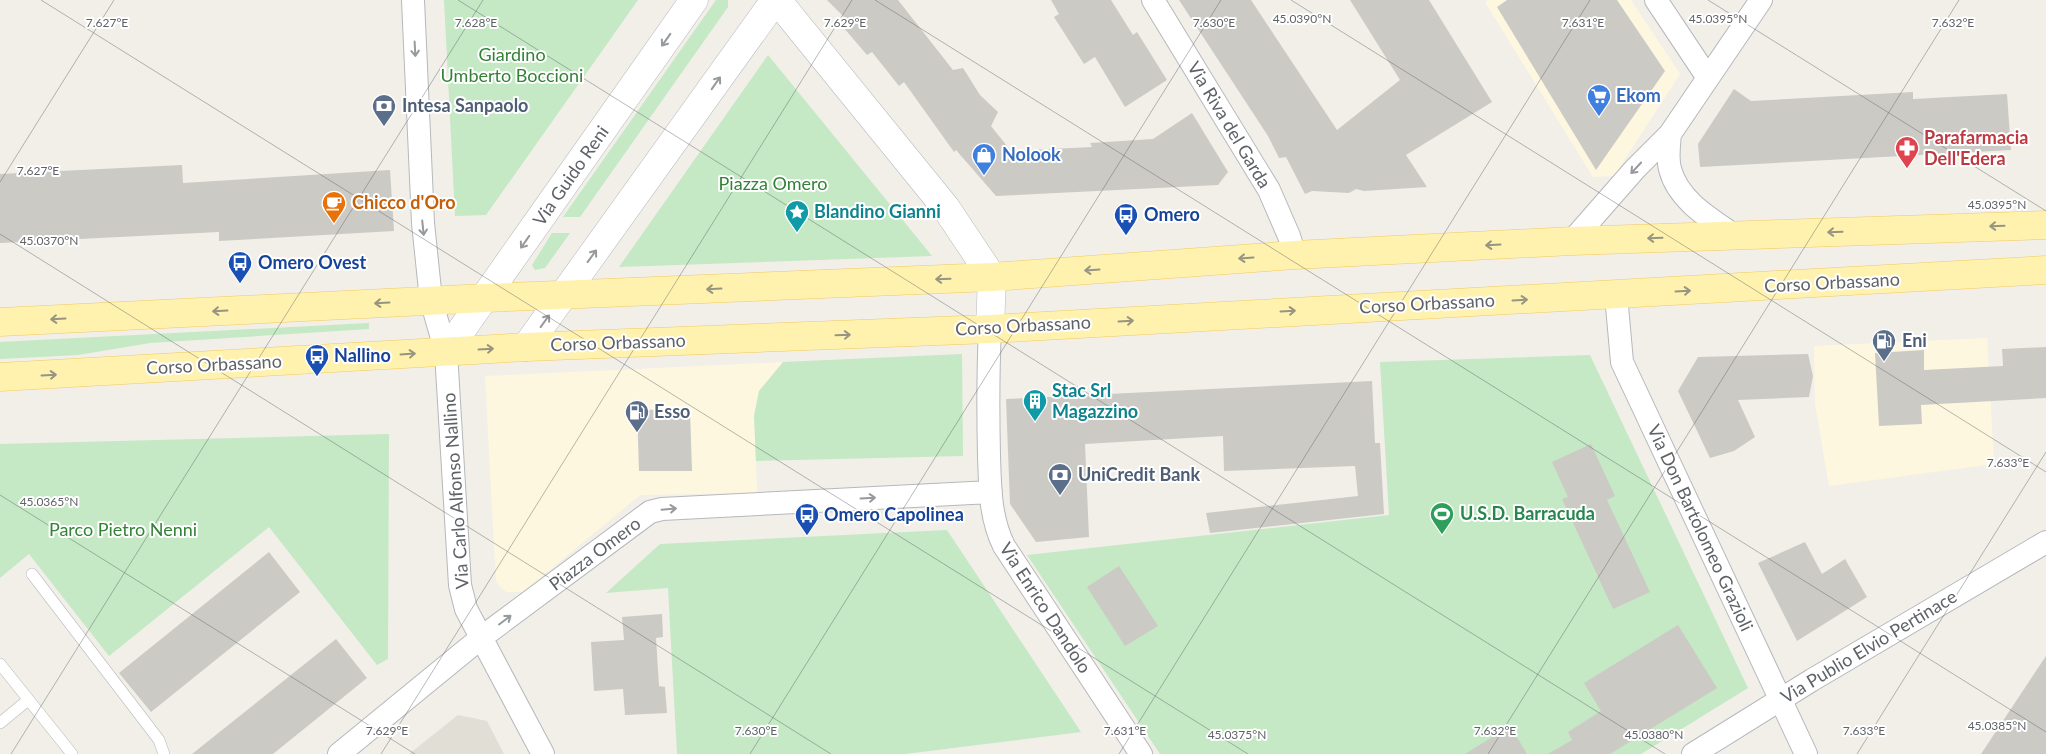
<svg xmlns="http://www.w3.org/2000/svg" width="2046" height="754" font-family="Lato,sans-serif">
<rect width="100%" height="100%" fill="#f1efe8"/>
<!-- commercial -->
<path fill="#fef7e0" d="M1488,0H1631L1680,74L1614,176L1593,177L1485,2Z
M1987,338L1994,464L1829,486L1815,403L1814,346Z
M783,362L759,391L754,416L757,493L640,495L523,592H506L496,582L485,376Z"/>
<!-- education -->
<path fill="#e1ded6" d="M458,715L487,721L504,754H409Z"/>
<!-- green -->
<path fill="#c5e8c5" d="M444,0H638L486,215L455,216Z
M716,0H728V7L580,217H563Z
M768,55L932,256L619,267Z
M552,233H570L545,268L535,270L532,265Z
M369,323V329L150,343L78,355L0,359V342Z
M962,354L963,456L756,461L754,416L759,391L783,362Z
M1590,355L1748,688L1641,754H1160L1027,555L1389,515L1380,362Z
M389,434L388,659L377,665L269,527L109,656L29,554L0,578V444Z
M947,530L1081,732L905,754H677L668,588L606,593L660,544Z"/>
<!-- building -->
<path fill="#cccac5" d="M827,0H898L953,70L963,68L980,95L998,112L991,126L1011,151L1092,147L1090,143L1153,139L1192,113L1228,172L1218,185L996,196L956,150L954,152L904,82L899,86L872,52L867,55L843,27L846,19Z
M1051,0H1111L1133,35L1137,32L1167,80L1125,107L1095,57L1084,64L1054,17L1059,14Z
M1179,0H1251L1337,130L1400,80L1350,0H1429L1492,102L1406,155L1427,187L1364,191L1356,189L1349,193L1312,191L1305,194L1286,157L1279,158L1268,136Z
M1507,0H1617L1665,71L1596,170L1497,7Z
M1734,89L1751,101L1913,92V99L2007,94L2011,150L1700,167L1698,144Z
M182,165L183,183L390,170L394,231L219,241V232L0,243V174Z
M2046,347V398L1921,405L1922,424L1879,426L1875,353L1924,350V370L2003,366L2002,349Z
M1808,354L1813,376L1809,397L1738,400L1755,437L1734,451L1710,458L1678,391L1698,357Z
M1372,381L1375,443H1380L1384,514L1210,533L1206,513L1358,496L1355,466L1224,471L1223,436L1085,444L1089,537L1036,542L1010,504L1006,399Z
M690,409L692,471H639L637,410Z
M1591,444L1615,496L1607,500L1650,592L1613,609L1562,499L1568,497L1552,462Z
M1805,542L1822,574L1845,559L1867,597L1797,641L1758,563Z
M269,552L300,592L151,712L119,673Z
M1119,566L1158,626L1125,646L1087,587Z
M662,614L663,637L656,638L659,686L665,687L667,713L625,715L623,689L594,691L591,642L624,640L622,617Z
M1678,625L1717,688L1610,754H1548L1572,740L1568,732L1601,711L1584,683Z
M336,639L367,678L273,754H192Z
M2046,656V754H1981Z
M1510,726L1527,754H1465Z"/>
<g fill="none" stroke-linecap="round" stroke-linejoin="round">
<!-- lane casing -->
<g stroke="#b5b8bc" stroke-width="12">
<path id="lane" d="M32,574L159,740L164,754
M0,664L72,754
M0,723L28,700"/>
</g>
<!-- street casing -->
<g stroke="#b5b8bc" stroke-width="24">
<path id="street" d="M413,0L423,223L431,300L446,352L460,585L466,609L543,754
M1153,0L1269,190L1289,236L1295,255
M1656,0L1708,78
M1670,134C1669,145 1667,158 1670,169C1678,200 1709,218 1734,235
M1572,241L1635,169L1670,134L1761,0
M1616,295L1622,362L1806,754
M990,329C988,371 988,413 989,456C990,487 990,518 1004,546L1141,754
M339,754L482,637L650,512L662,509L991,492
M1693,754L1812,680L2046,542"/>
</g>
<!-- secondary casing -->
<g stroke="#b6babf" stroke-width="29">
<path id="secondary" d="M777,0L946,208L992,277L990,329
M526,347L775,0
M446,352L694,0"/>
</g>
<!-- primary casing -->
<g stroke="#f2c960" stroke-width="29">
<path id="primary" d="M0,322L486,298L992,277L1295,255L1572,241L2046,225
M0,377L526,347L990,329L2046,270"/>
</g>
<!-- lane -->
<use href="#lane" stroke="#fff" stroke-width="11"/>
<!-- street -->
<use href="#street" stroke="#fff" stroke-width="22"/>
<!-- secondary -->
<use href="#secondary" stroke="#fff" stroke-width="28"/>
<!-- primary -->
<use href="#primary" stroke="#fff2af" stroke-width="28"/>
</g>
<!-- one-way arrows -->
<defs><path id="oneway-shaft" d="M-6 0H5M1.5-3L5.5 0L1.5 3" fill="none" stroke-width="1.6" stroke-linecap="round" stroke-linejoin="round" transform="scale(1.25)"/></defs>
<g stroke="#979a9d">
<use href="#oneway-shaft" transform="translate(666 40) rotate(125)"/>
<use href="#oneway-shaft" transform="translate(415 49) rotate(87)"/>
<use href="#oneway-shaft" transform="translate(716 83) rotate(-55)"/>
<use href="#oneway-shaft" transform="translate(1636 168) rotate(133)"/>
<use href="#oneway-shaft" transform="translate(423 228) rotate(84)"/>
<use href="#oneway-shaft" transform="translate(525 242) rotate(125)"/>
<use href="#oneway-shaft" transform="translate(592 256) rotate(-54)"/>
<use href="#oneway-shaft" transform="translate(545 321) rotate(-54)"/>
<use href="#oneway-shaft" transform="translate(868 498) rotate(-3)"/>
<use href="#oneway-shaft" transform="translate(669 509) rotate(-5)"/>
<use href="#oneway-shaft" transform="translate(505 620) rotate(-37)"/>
</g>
<g stroke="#979581">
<use href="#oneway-shaft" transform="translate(1997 226) rotate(178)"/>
<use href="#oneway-shaft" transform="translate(1835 232) rotate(178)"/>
<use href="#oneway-shaft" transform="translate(1655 238) rotate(178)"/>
<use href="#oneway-shaft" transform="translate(1493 245) rotate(177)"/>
<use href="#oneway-shaft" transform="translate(1246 258) rotate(176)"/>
<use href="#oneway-shaft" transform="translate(1092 270) rotate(176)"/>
<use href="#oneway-shaft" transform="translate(943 279) rotate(178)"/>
<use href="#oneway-shaft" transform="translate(714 289) rotate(177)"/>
<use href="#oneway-shaft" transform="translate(1683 291) rotate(-3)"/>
<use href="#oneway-shaft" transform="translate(1520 300) rotate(-3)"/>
<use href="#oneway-shaft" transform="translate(382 303) rotate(177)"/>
<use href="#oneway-shaft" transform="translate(220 311) rotate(177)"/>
<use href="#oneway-shaft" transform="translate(1288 311) rotate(-3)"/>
<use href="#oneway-shaft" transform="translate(58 319) rotate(177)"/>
<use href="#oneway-shaft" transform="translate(1126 321) rotate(-3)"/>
<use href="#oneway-shaft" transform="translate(843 335) rotate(-2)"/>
<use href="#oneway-shaft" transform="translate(486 349) rotate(-3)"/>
<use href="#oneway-shaft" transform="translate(408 354) rotate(-4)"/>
<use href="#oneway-shaft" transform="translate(49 375) rotate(-3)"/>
</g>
<!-- ticks -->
<path fill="none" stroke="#5f6368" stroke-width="1" stroke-opacity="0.45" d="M41,0L1248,754M458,0L1665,754M875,0L2046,732M1291,0L2046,472M1708,0L2046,211M0,182L114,0M0,234L831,754M0,495L415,754M11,754L483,0M381,754L852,0M750,754L1221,0M1119,754L1590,0M1488,754L1959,0M1857,754L2046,452"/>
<!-- icons -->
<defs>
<g id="supermarket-pin" transform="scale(1.25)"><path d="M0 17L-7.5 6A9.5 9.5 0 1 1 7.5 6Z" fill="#3f7fe0" stroke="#fff"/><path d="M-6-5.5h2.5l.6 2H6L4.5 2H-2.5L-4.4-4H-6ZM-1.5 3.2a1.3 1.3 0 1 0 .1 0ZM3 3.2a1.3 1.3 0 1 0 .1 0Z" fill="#fff"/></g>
<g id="bank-pin" transform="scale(1.25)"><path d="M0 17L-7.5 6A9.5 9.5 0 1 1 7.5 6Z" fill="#5c6f8a" stroke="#fff"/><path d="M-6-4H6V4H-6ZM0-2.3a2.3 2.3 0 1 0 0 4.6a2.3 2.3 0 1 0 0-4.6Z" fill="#fff"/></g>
<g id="pharmacy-pin" transform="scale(1.25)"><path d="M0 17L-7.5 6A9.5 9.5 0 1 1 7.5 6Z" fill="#e0444e" stroke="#fff"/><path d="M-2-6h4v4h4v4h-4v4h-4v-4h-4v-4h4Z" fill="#fff"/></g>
<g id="shop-pin" transform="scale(1.25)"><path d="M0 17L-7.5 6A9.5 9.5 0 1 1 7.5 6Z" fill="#3f7fe0" stroke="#fff"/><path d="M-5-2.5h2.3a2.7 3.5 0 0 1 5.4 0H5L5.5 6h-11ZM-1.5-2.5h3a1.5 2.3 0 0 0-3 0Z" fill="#fff"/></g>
<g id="cafe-pin" transform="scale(1.25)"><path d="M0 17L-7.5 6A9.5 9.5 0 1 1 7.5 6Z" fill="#e8710a" stroke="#fff"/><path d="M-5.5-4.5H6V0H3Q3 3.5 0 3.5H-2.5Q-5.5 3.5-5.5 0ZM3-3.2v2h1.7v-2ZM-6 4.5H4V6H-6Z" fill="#fff"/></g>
<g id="sight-pin" transform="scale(1.25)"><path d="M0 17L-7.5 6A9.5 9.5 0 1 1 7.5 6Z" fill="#0f9aa8" stroke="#fff"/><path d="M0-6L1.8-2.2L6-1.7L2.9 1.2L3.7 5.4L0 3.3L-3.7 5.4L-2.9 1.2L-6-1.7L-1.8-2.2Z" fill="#fff"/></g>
<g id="bus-pin" transform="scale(1.25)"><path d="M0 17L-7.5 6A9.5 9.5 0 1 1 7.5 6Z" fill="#1a4fb4" stroke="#fff"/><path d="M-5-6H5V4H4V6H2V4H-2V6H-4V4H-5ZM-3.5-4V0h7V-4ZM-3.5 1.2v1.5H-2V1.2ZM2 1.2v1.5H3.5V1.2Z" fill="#fff"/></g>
<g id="fuel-pin" transform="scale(1.25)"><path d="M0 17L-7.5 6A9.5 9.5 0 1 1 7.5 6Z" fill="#5c6f8a" stroke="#fff"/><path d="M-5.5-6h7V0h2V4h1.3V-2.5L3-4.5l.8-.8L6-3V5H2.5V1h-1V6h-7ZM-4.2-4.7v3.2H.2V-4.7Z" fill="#fff"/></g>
<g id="building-pin" transform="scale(1.25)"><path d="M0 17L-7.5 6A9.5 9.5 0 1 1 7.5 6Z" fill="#0f9aa8" stroke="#fff"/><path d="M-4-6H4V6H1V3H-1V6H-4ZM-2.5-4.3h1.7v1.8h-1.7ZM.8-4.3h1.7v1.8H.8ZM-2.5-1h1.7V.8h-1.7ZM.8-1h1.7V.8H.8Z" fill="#fff"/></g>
<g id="stadium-pin" transform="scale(1.25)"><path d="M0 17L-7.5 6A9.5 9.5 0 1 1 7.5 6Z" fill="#2e9e5b" stroke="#fff"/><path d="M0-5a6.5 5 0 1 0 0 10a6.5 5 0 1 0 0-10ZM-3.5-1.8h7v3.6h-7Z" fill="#fff"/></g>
</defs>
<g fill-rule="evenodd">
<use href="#supermarket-pin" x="1599" y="96"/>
<use href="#bank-pin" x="384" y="106"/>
<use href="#pharmacy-pin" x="1907" y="148"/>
<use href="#shop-pin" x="984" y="155"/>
<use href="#cafe-pin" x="334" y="203"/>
<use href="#sight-pin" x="797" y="212"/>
<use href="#bus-pin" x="1126" y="215"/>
<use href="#bus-pin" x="240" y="263"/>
<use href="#fuel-pin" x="1884" y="341"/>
<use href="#bus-pin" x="317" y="356"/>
<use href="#building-pin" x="1035" y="401"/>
<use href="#fuel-pin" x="637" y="412"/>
<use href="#bank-pin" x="1060" y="475"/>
<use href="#stadium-pin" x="1442" y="514"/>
<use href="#bus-pin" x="807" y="515"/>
</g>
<g text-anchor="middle" stroke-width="4" stroke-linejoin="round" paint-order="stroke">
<!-- park labels -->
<g font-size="18" fill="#348238" stroke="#fff">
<text x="512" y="61">Giardino<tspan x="512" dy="21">Umberto Boccioni</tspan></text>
<text x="773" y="190">Piazza Omero</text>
<text x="123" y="536">Parco Pietro Nenni</text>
</g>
<!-- shop labels -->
<g font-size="18" font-weight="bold" fill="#366cbe" stroke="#fff" text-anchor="start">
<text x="1616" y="102">Ekom</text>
<text x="1002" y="161">Nolook</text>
</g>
<!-- service labels -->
<g font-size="18" font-weight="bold" fill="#4e5e75" stroke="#fff" text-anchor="start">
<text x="402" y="112">Intesa Sanpaolo</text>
<text x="1902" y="347">Eni</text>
<text x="654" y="418">Esso</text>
<text x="1078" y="481">UniCredit Bank</text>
</g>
<!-- street labels -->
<g font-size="18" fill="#5f6368" stroke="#fff">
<text transform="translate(1229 125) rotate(59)" y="6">Via Riva del Garda</text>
<text transform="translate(571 176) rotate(-55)" y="6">Via Guido Reni</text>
<text transform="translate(1832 283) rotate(-3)" y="6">Corso Orbassano</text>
<text transform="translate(1427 304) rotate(-3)" y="6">Corso Orbassano</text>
<text transform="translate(1023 326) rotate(-3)" y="6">Corso Orbassano</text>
<text transform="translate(618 343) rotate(-2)" y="6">Corso Orbassano</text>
<text transform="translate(214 365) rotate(-3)" y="6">Corso Orbassano</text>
<text transform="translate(456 491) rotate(-94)" y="6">Via Carlo Alfonso Nallino</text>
<text transform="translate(1700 528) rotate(65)" y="6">Via Don Bartolomeo Grazioli</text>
<text transform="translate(595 554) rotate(-37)" y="6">Piazza Omero</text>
<text transform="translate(1045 608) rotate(57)" y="6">Via Enrico Dandolo</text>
<text transform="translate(1869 647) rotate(-31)" y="6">Via Publio Elvio Pertinace</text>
</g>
<!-- health labels -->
<g font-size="18" font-weight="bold" fill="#be3a42" stroke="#fff" text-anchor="start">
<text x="1924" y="144">Parafarmacia<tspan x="1924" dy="21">Dell'Edera</tspan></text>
</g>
<!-- food labels -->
<g font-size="18" font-weight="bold" fill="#c56008" stroke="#fff" text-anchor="start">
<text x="352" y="209">Chicco d'Oro</text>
</g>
<!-- culture labels -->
<g font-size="18" font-weight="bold" fill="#0d838f" stroke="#fff" text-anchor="start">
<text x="814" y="218">Blandino Gianni</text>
<text x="1052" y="397">Stac Srl<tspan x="1052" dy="21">Magazzino</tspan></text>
</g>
<!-- transit labels -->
<g font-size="18" font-weight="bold" fill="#164399" stroke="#fff" text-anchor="start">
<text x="1144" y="221">Omero</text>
<text x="258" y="269">Omero Ovest</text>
<text x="334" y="362">Nallino</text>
<text x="824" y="521">Omero Capolinea</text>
</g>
<!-- leisure labels -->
<g font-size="18" font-weight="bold" fill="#27864d" stroke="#fff" text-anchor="start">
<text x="1460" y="520">U.S.D. Barracuda</text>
</g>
</g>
<g font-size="12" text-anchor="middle" fill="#5f6368" stroke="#fff" stroke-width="4" stroke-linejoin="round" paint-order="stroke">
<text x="1302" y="23">45.0390°N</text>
<text x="1718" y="23">45.0395°N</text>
<text x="107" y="27">7.627°E</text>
<text x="476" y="27">7.628°E</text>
<text x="845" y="27">7.629°E</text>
<text x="1214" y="27">7.630°E</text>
<text x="1583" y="27">7.631°E</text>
<text x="1953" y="27">7.632°E</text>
<text x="38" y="175">7.627°E</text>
<text x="1997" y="209">45.0395°N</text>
<text x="49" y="245">45.0370°N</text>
<text x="2008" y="467">7.633°E</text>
<text x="49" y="506">45.0365°N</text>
<text x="1997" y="730">45.0385°N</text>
<text x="387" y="735">7.629°E</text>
<text x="756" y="735">7.630°E</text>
<text x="1125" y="735">7.631°E</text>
<text x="1495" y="735">7.632°E</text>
<text x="1864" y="735">7.633°E</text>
<text x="1237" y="739">45.0375°N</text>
<text x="1654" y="739">45.0380°N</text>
</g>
</svg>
